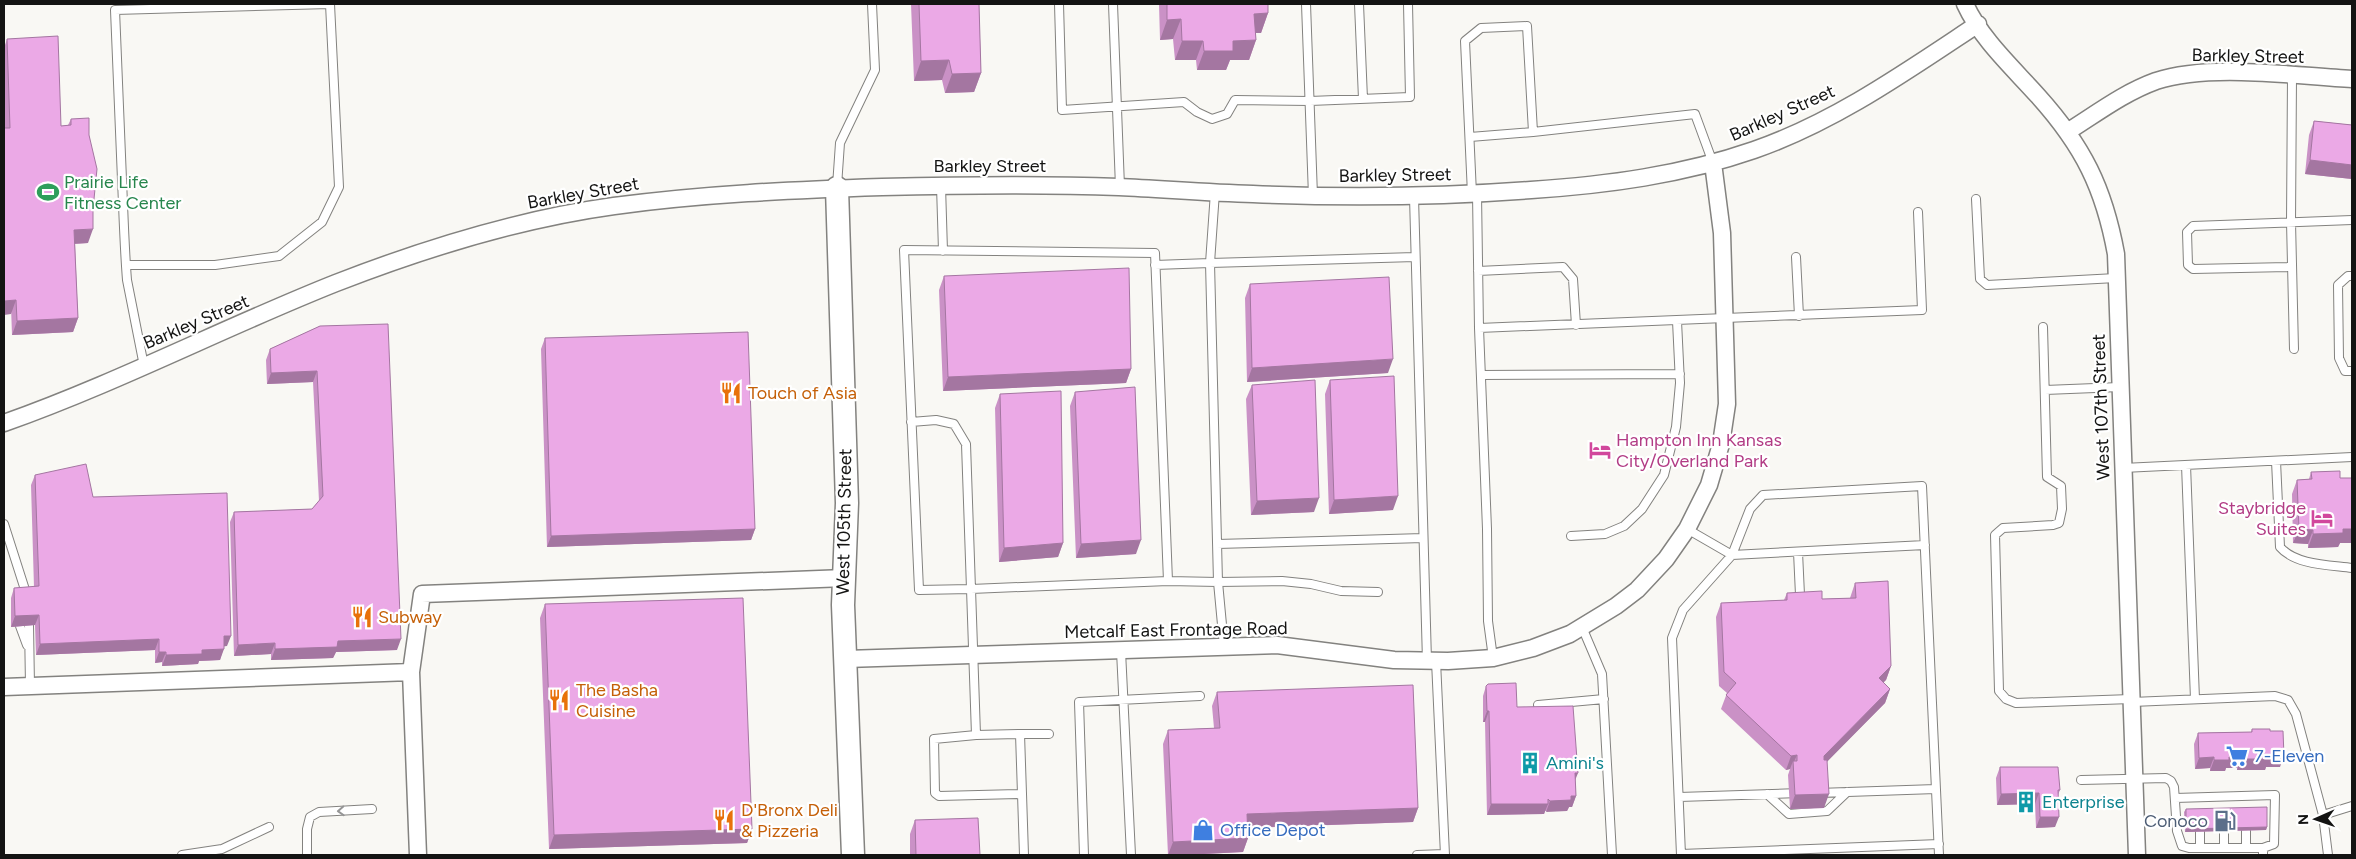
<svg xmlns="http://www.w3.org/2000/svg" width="2356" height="859" font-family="Figtree,sans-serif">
<rect width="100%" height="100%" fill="#f9f8f4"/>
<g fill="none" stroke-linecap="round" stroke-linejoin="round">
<!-- lane casing -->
<g stroke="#83827f" stroke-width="10">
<path id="lane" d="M1059,4L1062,110L1184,102L1197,112L1212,119L1227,114L1235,100L1310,101L1410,97L1408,4
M1113,4L1120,187
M1306,4L1313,196
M1359,4L1363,99
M2292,76L2291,222L2294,349
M1533,132L1695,114L1713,163
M1470,137L1533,132L1527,26L1481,28L1465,41L1472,194
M837,186L840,143L875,70L872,4
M941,186L943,251
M1477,194L1479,328L1922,310L1918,212
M1414,197L1427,661
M1976,199L1980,279L1987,285L2116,278
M1796,257L1799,316
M126,265H215L279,256L322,222L339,187L330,4L115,10L123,204C124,229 125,255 127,280L144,366
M1155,265L1210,263L1215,192
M2292,267L2193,269L2188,265L2187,232L2193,226L2352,220
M1478,271L1563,267L1573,279L1576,325
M2352,276H2348L2338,285L2339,358L2345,371H2352
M2043,327L2047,477L2061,486L2062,509L2059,523L2053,525L2003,528L1995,535L1999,691L2006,699L2016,703L2131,699
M1479,328L1487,529L1488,621L1493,658
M1481,375L1680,374
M2045,390L2120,387
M911,422L936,420L954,424L966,444L971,589L1168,581L1155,253L904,250L919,590L971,589L976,735L934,739L935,793L939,796L1022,794L1020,734L976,735
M2276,461L2280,547C2295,565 2330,565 2352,568
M2186,465L2195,699
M2123,468L2352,457
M4,524L27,596
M1687,529L1732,555L1925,545
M1571,536L1605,534L1624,526L1642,509L1664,475L1676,427L1680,383L1677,321
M1217,544L1423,538
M1798,552L1800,595
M1168,581L1218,582L1224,646
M1378,592L1341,591L1311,584L1282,581L1218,582L1210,263L1415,257
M29,625L30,686
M20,626L27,645
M1582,627L1602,674L1612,855
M1121,651L1131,855
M1436,661L1445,855
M2132,702L2275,696L2288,700L2296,714L2323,815L2328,855
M1538,705L1604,699
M1020,734H1049
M2081,780L2166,778L2171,781L2174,787L2177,831L2182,846L2189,848H2263V855
M1818,793L1936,789
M1022,794L1024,855
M1767,794L1789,814L1827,811L1847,792
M1679,797L1799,793
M2175,798L2275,795L2274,844L2263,848
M2323,815L2352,806
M2200,848V832
M2224,848V831
M2246,848V831
M1681,854L1939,844
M182,855L222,849L269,827
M307,855V829L310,817L319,812L372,809
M1084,855L1079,702L1200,696
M1417,855L1445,854
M1681,855L1672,638L1683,610L1732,555L1750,509L1763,495L1922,486L1939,855"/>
</g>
<!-- street casing -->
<g stroke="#83827f" stroke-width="19">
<path id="street" d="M1965,4C1981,39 2013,68 2038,96C2083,146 2104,188 2116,254L2137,855
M2067,132C2096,114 2123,93 2156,81C2210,63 2294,76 2352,79
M4,423C117,383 225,327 336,283C426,248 519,219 614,206C703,194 792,190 882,187C961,185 1040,184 1119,187C1164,189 1208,193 1253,194C1346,198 1438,197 1531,190C1607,185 1682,175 1754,150C1835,122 1907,71 1978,24
M846,659L1277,645L1394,660L1448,661L1493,658L1533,648L1570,634L1616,606L1637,590L1666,559L1687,529L1709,485L1721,444L1727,404L1722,233L1713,163
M4,687L411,672
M418,855L411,672L422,594L845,578"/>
</g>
<!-- secondary casing -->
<g stroke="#83827f" stroke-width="25">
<path id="secondary" d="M837,188L847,503L843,605L853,855"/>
</g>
<!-- lane -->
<use href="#lane" stroke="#fff" stroke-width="8"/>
<!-- street -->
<use href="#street" stroke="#fff" stroke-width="16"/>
<!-- secondary -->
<use href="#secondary" stroke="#fff" stroke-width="22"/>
</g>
<!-- wall -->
<path fill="#ca91c6" d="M911,4H979L981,73L974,92L945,93L942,80L914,81Z
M1159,4H1268V13L1261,33H1256V40L1249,60H1230L1226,70H1197L1196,60H1175L1173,39L1160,40Z
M7,39L61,126L68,125L71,119L88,243L75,244L78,318L73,332L12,335L4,106V48Z
M2314,121L2352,125V179L2305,174L2309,135Z
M944,276L1131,369L1126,383L943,391L939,290Z
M1250,284L1388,373L1247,382L1245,298Z
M320,326L397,650L336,652L333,658L271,660V654L234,656L230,522L234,512L312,509L319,501L313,382L267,384L266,360L270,349Z
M545,338L755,529L751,540L547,547L541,349Z
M1330,380L1393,510L1329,514L1325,394Z
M1252,385L1314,512L1251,515L1246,399Z
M1075,392L1136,554L1076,558L1070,406Z
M1000,394L1063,543L1058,557L999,562L995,408Z
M2311,472L2340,478H2352V476V543H2340L2338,547L2308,548V544L2293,543L2292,494L2297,480L2309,479Z
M35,475L93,497L227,646H224L220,660L199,661L198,664L162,666V662L155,663V650L36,655L35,625L11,627V598L14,588L34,587L31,485Z
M1855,583L1891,666L1886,680L1883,682L1890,689L1885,703L1827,761L1824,808L1790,809L1788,775L1790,769L1786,770L1721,709L1727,693L1719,686L1716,617L1721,603L1784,600L1787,593L1822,599L1850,598Z
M545,604L752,829L747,843L549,849L540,618Z
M1486,686L1517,707L1575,780L1576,796L1572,807H1569L1567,811H1545L1544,814L1487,815L1485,722H1483V696Z
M1217,692L1418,808L1413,822L1247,828L1248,838L1243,852L1184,855H1168L1163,744L1168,730L1214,728L1212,706Z
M2252,729L2270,731L2280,767H2266L2265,770H2237V768H2226L2225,771H2210V768L2195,769L2194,744L2198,733L2251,732Z
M2000,767L2060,790L2058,795L2055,827L2036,828L2035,804L1997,805L1996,778Z
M2186,809L2267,827L2266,830L2185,832L2184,812Z
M915,820L980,855H910V834Z"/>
<!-- shaded-wall -->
<path fill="#a476a1" d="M1268,13L1261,33H1247L1254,14Z
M1181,19L1173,39L1160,40L1167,20Z
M1256,40L1249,60H1230L1226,70H1197L1204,51L1233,41Z
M1182,41H1203L1196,60H1175Z
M949,60L942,80L914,81L921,61Z
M981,73L974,92L945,93L952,74Z
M2310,160L2352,165V179L2305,174Z
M93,229L88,243L69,244L74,230Z
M16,300L11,314L4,315V301Z
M78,318L73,332L12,335L17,321Z
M1393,359L1388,373L1247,382L1252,368Z
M1131,369L1126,383L943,391L948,377Z
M317,371L313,382L267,384L271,373Z
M1398,496L1393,510L1329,514L1334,500Z
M1319,498L1314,512L1251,515L1257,501Z
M755,529L751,540L547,547L551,536Z
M2299,529L2313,530L2308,544L2293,543Z
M2343,529H2352V543H2340L2338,547L2308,548L2313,534Z
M1141,540L1136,554L1076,558L1081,544Z
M1063,543L1058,557L999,562L1004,548Z
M39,615L35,625L11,627L15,616Z
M224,636H231L227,646L220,647Z
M159,639L155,650L36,655L40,644Z
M401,639L397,650L336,652L333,658L271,660L275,649L338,641Z
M275,643L271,654L234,656L238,645Z
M224,649L220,660L199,661L198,664L162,666L166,655L202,650Z
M159,652H166L162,662L155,663Z
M1891,666L1886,680L1874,692L1879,678Z
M1890,689L1885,703L1819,770L1824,756Z
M1487,711H1489L1485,722H1483Z
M1797,755L1793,764V761L1790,769L1786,770L1791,756Z
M2269,756H2284L2280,767H2266L2265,770H2237L2241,759Z
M2214,757L2210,768L2195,769L2199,758Z
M2229,757H2241L2237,768H2226L2225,771H2210L2214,760Z
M1575,773H1578L1574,783Z
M2039,793L2035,804L1997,805L2001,794Z
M1829,794L1824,808L1790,809L1795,795Z
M1571,796H1576L1572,807H1569L1567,811L1546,812L1550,801Z
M1491,804H1548L1544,814L1487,815Z
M1418,808L1413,822L1242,828L1247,814Z
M2040,817H2059L2055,827L2036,828Z
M2267,827L2266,830L2185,832L2186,829Z
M752,829L747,843L549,849L554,835Z
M1248,838L1243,852L1184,855H1168L1173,842Z"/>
<!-- building -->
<path fill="#eba9e6" stroke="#a476a1" d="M919,4H979L981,73L952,74L949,60L921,61Z
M1167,4H1268V13L1254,14L1256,40L1233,41V51H1204L1203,41H1182L1181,19L1167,20Z
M58,36L61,126L71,125V119L89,118V135L97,169L93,209V229L74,230L78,318L17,321L16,300L4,301V128H10L7,39Z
M2314,121L2352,125V165L2310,160Z
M1129,268L1131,369L948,377L944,276Z
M1389,277L1393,359L1252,368L1250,284Z
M388,324L401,639L338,641L337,647L275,649V643L238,645L234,512L312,509L323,496L317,371L271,373L270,349L320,326Z
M748,332L755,529L551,536L545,338Z
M1394,376L1398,496L1334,500L1330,380Z
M1315,380L1319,498L1257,501L1252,385Z
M1135,387L1141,540L1081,544L1075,392Z
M1061,391L1063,543L1004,548L1000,394Z
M86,464L93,497L227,493L231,636H224V649L202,650V654L166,655V652H159V639L40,644L39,615L15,616L14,588L39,586L35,475Z
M2340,471V478H2352V529H2343V533L2313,534V530L2299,529L2297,480L2312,479L2311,472Z
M1888,581L1891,666L1879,678L1890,689L1824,756V760H1827L1829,794L1795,795L1793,761H1797V755L1791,756L1726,695L1736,683L1724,672L1721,603L1787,600V593L1822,591V599L1856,598L1855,583Z
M743,598L752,829L554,835L545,604Z
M1516,683L1517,707L1573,706L1578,773H1575L1576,796H1571V800L1550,801L1548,799V804H1491L1489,711H1487L1486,686L1488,684Z
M1413,685L1418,808L1247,814L1248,838L1173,842L1168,730L1220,728L1217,692Z
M2252,729H2270V731H2283L2284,756H2269V759H2241V757H2229V760H2214V757L2199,758L2198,733L2252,732Z
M2000,767H2058L2060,790H2058L2059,817H2040L2039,793L2001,794Z
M2267,807V827L2186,829V809Z
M978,818L980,855H916L915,820Z"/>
<!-- one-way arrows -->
<defs><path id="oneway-chevron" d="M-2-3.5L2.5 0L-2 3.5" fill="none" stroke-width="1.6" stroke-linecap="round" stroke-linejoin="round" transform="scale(1.25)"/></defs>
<use stroke="#959595" href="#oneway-chevron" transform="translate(341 811) rotate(177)"/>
<!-- icons -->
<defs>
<g id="stadium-bare" transform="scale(1.725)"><path d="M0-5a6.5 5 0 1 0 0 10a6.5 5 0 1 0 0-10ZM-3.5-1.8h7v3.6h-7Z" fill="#2e9e5b" stroke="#fff" stroke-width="2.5" paint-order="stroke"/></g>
<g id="restaurant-bare" transform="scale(1.725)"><path d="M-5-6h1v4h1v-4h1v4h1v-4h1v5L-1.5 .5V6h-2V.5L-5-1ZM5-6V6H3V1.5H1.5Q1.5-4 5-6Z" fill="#e8710a" stroke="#fff" stroke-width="2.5" paint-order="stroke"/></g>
<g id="hotel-bare" transform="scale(1.725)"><path d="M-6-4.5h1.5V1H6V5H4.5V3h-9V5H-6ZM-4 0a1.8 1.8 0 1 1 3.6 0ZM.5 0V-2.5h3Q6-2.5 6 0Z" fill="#d1479c" stroke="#fff" stroke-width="2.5" paint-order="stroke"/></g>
<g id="supermarket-bare" transform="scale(1.725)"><path d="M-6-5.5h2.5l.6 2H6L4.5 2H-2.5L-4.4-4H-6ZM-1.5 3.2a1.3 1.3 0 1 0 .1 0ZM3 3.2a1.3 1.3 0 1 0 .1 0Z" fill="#3f7fe0" stroke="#fff" stroke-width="2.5" paint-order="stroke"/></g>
<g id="building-bare" transform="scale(1.725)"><path d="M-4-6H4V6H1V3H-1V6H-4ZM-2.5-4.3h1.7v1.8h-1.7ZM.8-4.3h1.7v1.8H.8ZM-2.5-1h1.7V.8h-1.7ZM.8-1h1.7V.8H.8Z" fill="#0f9aa8" stroke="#fff" stroke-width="2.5" paint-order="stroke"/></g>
<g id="fuel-bare" transform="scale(1.725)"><path d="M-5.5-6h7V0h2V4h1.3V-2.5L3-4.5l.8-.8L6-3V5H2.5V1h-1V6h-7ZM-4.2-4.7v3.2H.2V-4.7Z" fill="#5c6f8a" stroke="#fff" stroke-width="2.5" paint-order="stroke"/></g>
<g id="shop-bare" transform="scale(1.725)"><path d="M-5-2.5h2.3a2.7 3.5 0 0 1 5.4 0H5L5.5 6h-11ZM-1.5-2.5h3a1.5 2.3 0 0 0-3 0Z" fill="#3f7fe0" stroke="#fff" stroke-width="2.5" paint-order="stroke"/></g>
</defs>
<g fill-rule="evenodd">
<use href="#stadium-bare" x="48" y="192"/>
<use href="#restaurant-bare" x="731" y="393"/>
<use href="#hotel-bare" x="1600" y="450"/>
<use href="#hotel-bare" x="2322" y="518"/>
<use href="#restaurant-bare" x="362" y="617"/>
<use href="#restaurant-bare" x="559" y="700"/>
<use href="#supermarket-bare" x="2237" y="756"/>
<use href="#building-bare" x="1530" y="763"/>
<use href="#building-bare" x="2026" y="802"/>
<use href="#restaurant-bare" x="724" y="820"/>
<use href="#fuel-bare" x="2225" y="821"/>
<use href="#shop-bare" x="1203" y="830"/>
</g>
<g text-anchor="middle" stroke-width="4.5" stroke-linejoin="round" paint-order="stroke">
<!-- street labels -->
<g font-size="18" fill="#141413" stroke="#fff">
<text transform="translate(2248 56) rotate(1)" y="6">Barkley Street</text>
<text transform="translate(1782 113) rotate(-24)" y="6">Barkley Street</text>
<text x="990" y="172">Barkley Street</text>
<text transform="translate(1395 175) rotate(-1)" y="6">Barkley Street</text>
<text transform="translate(583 193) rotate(-10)" y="6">Barkley Street</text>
<text transform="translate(196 322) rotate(-23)" y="6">Barkley Street</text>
<text transform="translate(2101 407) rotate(-92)" y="6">West 107th Street</text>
<text transform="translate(844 522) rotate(-89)" y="6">West 105th Street</text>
<text transform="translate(1176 630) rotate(-1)" y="6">Metcalf East Frontage Road</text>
</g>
<!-- leisure labels -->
<g font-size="18" fill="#27864d" stroke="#fff" text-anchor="start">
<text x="64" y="188">Prairie Life<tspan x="64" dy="21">Fitness Center</tspan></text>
</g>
<!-- food labels -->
<g font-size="18" fill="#c56008" stroke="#fff" text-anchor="start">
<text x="748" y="399">Touch of Asia</text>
<text x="378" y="623">Subway</text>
<text x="576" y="696">The Basha<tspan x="576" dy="21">Cuisine</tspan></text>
<text x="741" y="816">D'Bronx Deli<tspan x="741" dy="21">&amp; Pizzeria</tspan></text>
</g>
<!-- hotel labels -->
<g font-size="18" fill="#b23c85" stroke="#fff" text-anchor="start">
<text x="1616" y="446">Hampton Inn Kansas<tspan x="1616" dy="21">City/Overland Park</tspan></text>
<text x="2306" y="514" text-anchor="end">Staybridge<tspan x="2306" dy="21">Suites</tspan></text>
</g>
<!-- shop labels -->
<g font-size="18" fill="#366cbe" stroke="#fff" text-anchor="start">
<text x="2254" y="762">7-Eleven</text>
<text x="1220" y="836">Office Depot</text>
</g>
<!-- culture labels -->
<g font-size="18" fill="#0d838f" stroke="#fff" text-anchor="start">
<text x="1546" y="769">Amini's</text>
<text x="2042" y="808">Enterprise</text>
</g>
<!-- service labels -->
<g font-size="18" fill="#4e5e75" stroke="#fff" text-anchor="end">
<text x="2208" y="827">Conoco</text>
</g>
</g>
<!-- border -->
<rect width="2356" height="859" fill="none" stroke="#141413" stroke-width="10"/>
<!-- north arrow -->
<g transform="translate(2316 819) rotate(268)" stroke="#ffffff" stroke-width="4" paint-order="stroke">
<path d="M0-4L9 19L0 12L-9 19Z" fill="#141413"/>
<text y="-8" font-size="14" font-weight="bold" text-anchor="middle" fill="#141413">N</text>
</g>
</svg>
